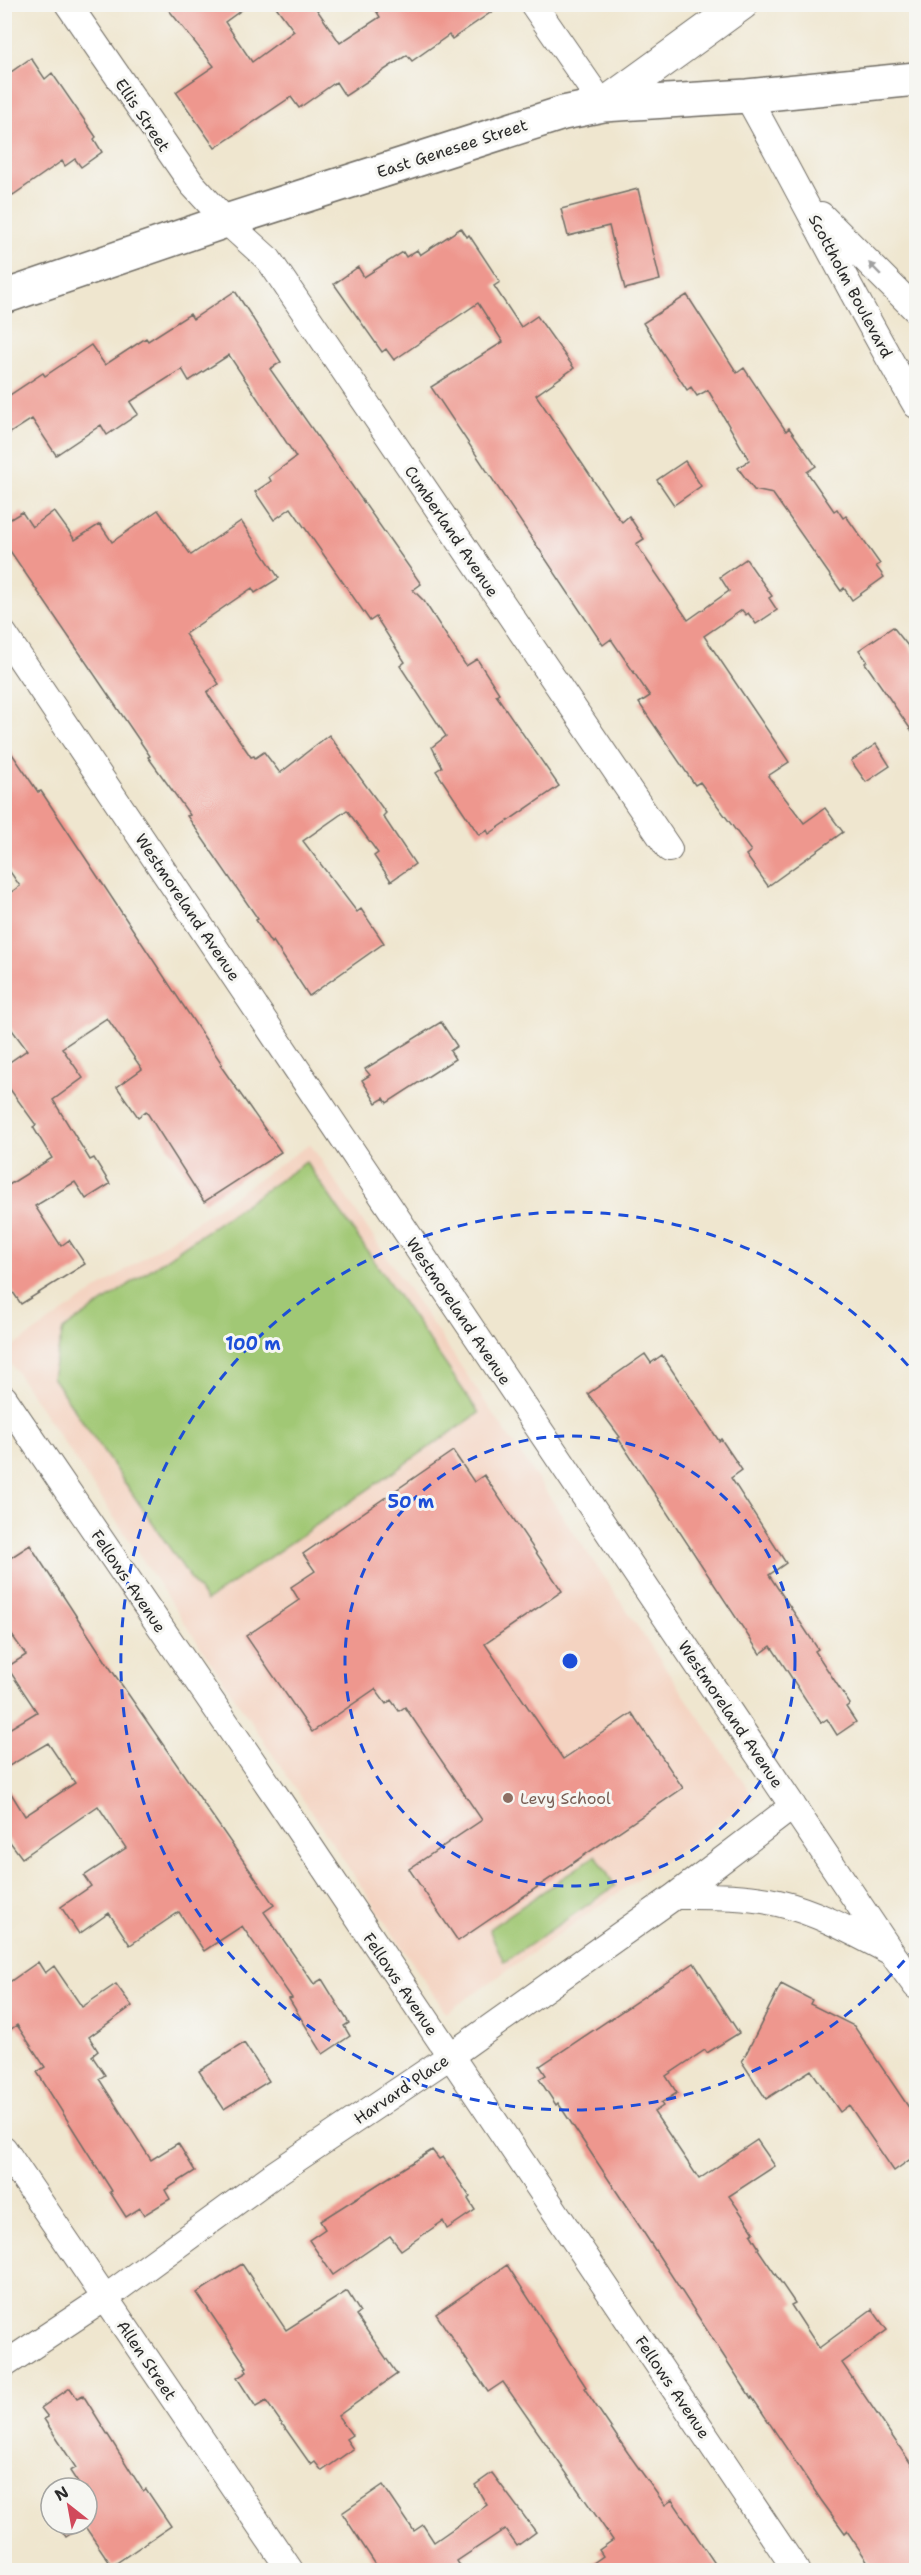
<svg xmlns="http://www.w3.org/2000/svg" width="921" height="2575" font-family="'Shantell Sans',sans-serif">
<rect width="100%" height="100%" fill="#f6f6f2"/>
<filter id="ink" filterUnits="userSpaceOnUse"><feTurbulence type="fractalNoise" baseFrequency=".0167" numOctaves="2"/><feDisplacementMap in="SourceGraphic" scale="12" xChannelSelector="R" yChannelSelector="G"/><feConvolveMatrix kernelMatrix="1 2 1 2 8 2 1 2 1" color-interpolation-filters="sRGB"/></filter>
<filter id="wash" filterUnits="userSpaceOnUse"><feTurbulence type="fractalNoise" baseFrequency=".008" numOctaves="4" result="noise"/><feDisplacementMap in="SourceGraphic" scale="24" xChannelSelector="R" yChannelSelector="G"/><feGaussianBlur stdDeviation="1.35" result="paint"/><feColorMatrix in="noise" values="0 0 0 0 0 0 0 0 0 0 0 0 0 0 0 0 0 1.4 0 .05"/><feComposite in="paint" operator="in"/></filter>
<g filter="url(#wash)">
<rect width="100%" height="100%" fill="#efe6cf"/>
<!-- built -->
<path fill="#f4d3c1" d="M310,1144L754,1798L446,2013L5,1355L4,1353Z"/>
<!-- green -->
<path fill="#a1c874" stroke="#667a50" stroke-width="1.5" d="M306,1162L479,1413L206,1601L52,1377L63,1330Z
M596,1855L615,1886L504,1962L489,1929Z"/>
<g id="blocks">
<!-- building -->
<path fill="#ee978e" d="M164,4H250L225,22L252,62L294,31L274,4H313L340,43L380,17L372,4H503L452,39L449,35L412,61L407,55L345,96L336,82L299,108L291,97L215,148L176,92L214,66Z
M31,58L45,79L52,73L96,137L94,139L102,152L81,167L75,159L65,166L62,161L13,195L4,183V77Z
M638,189L660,280L625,289L609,226L568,236L561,209Z
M461,228L467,237L469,235L500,282L494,286L521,327L537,316L574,368L536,395L618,517L622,522L629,516L644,539L636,544L688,620L729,591L720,577L746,559L772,596L769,598L777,610L756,624L748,613L746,615L742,610L704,636L789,762L768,776L804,823L825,808L843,832L768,886L746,855L751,851L700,782L695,785L639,703L650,696L611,639L603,645L431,387L503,342L478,303L394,360L386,349L382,352L334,284L358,267L364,277L403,252L406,257L417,250L420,255Z
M235,291L281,362L270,369L421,584L413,590L424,601L466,666L477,659L499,693L496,695L559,786L489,834L487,830L479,835L436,771L442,767L432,747L446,736L400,666L405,662L376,617L370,621L291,508L274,520L255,492L271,481L269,477L296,457L229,355L189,381L182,369L130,402L138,414L107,435L101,425L56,455L32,419L4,437V399L43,373L45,376L91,345L105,365L146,338L148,341L190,314L193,319Z
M687,295L737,373L744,368L786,431L789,428L816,466L807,472L834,511L837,509L843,518L846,516L880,564L876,566L884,577L852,600L844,588L841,591L773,494L754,490L738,468L749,460L708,390L697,396L691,387L687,390L643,323Z
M685,461L701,486L674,505L657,480Z
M158,510L191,555L241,521L279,578L255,593L252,588L185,634L219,684L207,692L209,696L251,757L254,756L255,758L264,752L280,773L329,735L386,813L383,816L415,864L391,881L374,856L378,853L347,810L303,841L357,912L361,909L384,943L309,996L273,941L271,943L256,920L258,919L187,816L190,815L148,757L150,756L4,542V523L22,512L32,527L54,511L75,540L100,524L112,542Z
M893,627L916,656V737L865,663L867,661L859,650Z
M4,742L38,792L41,791L222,1064L220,1065L281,1152L204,1202L146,1111L138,1117L117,1087L142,1069L107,1018L62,1048L83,1078L53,1100L90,1160L94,1158L110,1184L86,1199L75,1182L35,1206L61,1246L69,1240L85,1264L21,1304L4,1279V1188L52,1158L33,1127L36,1125L4,1081V1066L27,1050L4,1019V897L20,886L4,863Z
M876,744L890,766L866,782L851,761Z
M441,1022L457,1046L450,1051L455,1059L387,1103L384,1098L376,1103L362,1080L370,1075L365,1069Z
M645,1354L651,1363L662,1355L719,1441L721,1439L742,1470L731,1478L786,1563L769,1575L818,1649L815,1651L850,1704L846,1707L856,1722L837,1735L827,1719L821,1723L771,1646L760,1654L618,1438L620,1437L588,1394Z
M453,1451L474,1482L484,1475L562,1591L485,1644L563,1759L632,1713L683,1788L458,1941L409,1869L482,1820L405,1707L399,1711L391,1700L386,1704L375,1689L312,1732L246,1636L299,1600L291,1587L315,1571L303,1554Z
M30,1545L108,1665L274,1905L264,1912L314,1984L322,1979L349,2023L344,2026L350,2036L323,2054L289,1999L292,1998L242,1926L204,1951L179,1912L130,1945L109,1913L79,1934L61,1907L91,1886L84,1876L126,1848L98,1806L22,1858L4,1834V1782L25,1816L75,1783L48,1743L4,1769V1732L37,1712L7,1667L26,1655L4,1624V1562Z
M38,1962L45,1973L54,1966L82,2007L116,1984L132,2006L89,2037L98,2051L92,2056L105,2075L99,2079L151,2160L178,2143L195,2171L165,2190L170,2199L144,2215L140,2208L126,2217L110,2192L112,2191L37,2072L45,2067L17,2025L4,2034V1986Z
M694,1963L739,2033L707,2053L705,2050L666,2076L677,2093L661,2103L663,2106L654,2112L699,2179L757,2140L775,2166L729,2196L754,2232L751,2235L759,2248L758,2249L795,2303L791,2305L819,2348L872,2309L887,2330L842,2363L916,2471V2571H874L847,2531L845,2533L821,2500L752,2397L751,2398L642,2230L558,2103L556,2105L539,2079L546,2075L540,2066Z
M781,1984L812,2000L810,2004L854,2026L916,2118V2155L894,2171L849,2105L840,2112L811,2070L766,2099L742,2062Z
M244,2043L269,2081L224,2109L199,2071Z
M432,2150L439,2159L443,2157L470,2197L468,2199L475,2210L447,2229L443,2221L401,2250L390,2236L333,2275L309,2240L325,2229L320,2221Z
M242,2264L286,2330L347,2291L360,2312L356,2315L397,2374L338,2416L352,2435L346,2439L353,2449L322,2471L315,2462L311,2465L266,2401L256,2407L237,2378L247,2372L245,2368L247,2367L197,2293Z
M507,2265L586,2387L584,2388L628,2453L665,2505L672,2500L720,2571H582L603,2556L599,2550L613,2540L503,2382L488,2392L436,2314Z
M70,2388L77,2398L83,2395L143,2491L146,2489L171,2526L112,2566L84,2525L66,2537L57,2524H87V2488H70L78,2483L70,2471L76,2468L44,2419L48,2417L41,2408Z
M492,2473L536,2532L517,2546L505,2529L457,2561L463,2571H380L342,2513L383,2485L414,2531L423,2525L434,2542L487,2505L475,2485Z"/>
</g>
</g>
<g filter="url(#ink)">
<use href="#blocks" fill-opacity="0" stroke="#706c64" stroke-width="1.5"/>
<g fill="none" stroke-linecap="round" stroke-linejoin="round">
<!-- minor casing -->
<g stroke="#706c64" stroke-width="28">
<path id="minor" d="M68,4L192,184L226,221L269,260L669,849
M533,4L603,105
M747,96C804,198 856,304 916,405
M821,215L916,310
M4,634L891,1952L916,1986
M4,1398L278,1799L796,2570
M675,1896C709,1896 744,1895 778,1903C817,1912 853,1932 889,1951
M4,2149L290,2570
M4,2365L105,2298L276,2173L450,2056L675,1896L793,1806"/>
</g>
<!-- tertiary casing -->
<g stroke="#706c64" stroke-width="34">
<path id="tertiary" d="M603,105L742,4"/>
</g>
<!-- primary casing -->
<g stroke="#706c64" stroke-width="36">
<path id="primary" d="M4,297L226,221L563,113L603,105L747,96L916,79"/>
</g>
<!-- minor -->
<use href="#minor" stroke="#fff" stroke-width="26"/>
<!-- tertiary -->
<use href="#tertiary" stroke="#fff" stroke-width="32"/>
<!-- primary -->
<use href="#primary" stroke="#fff" stroke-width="33"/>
</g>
<!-- one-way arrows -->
<defs><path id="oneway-solid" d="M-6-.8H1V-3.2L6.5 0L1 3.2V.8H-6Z" transform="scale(1.5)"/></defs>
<use fill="#a0a0a0" href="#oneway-solid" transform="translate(875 269) rotate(-135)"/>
</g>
<!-- distance rings -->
<g fill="none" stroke="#1d4ed8" stroke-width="3" stroke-dasharray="10 8">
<circle cx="570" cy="1661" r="225"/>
<path d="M916 1947A449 449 0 1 1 916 1375"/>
</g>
<!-- markers -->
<circle fill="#8d6e63" stroke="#f6f6f2" stroke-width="2" cx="508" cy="1798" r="6"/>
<g text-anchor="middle" stroke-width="6" stroke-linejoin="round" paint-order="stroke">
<!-- street labels -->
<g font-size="16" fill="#2b2b2b" stroke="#f6f6f2">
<text transform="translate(143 115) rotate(56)" y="6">Ellis Street</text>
<text transform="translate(452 148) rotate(-18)" y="6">East Genesee Street</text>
<text transform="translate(851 286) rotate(62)" y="6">Scottholm Boulevard</text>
<text transform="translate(452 531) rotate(56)" y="6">Cumberland Avenue</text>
<text transform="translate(188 907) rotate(56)" y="6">Westmoreland Avenue</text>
<text transform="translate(459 1311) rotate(56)" y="6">Westmoreland Avenue</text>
<text transform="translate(129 1581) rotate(56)" y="6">Fellows Avenue</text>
<text transform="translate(731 1714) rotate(56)" y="6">Westmoreland Avenue</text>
<text transform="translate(401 1984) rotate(56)" y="6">Fellows Avenue</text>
<text transform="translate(401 2089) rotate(-34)" y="6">Harvard Place</text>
<text transform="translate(147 2360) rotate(56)" y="6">Allen Street</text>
<text transform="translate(673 2387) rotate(56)" y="6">Fellows Avenue</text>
</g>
<!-- education labels -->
<g font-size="16" fill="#785e54" stroke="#f6f6f2" text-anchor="start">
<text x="520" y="1804">Levy School</text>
</g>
</g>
<circle cx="570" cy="1661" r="9" fill="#1d4ed8" stroke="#f6f6f2" stroke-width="3"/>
<g font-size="18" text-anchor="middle" font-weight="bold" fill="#1d4ed8" stroke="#f6f6f2" stroke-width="6" stroke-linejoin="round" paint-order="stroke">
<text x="253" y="1350">100 m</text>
<text x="411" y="1508">50 m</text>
</g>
<!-- margin -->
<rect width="921" height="2575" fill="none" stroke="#f6f6f2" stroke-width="24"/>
<!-- north arrow -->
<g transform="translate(69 2506) rotate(329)"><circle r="28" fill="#f6f6f2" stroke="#a5a5a2" stroke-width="1.5"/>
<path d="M0-4.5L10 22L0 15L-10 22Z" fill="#d1495b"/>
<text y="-9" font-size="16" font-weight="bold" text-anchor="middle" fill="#2b2b2b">N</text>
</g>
</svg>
